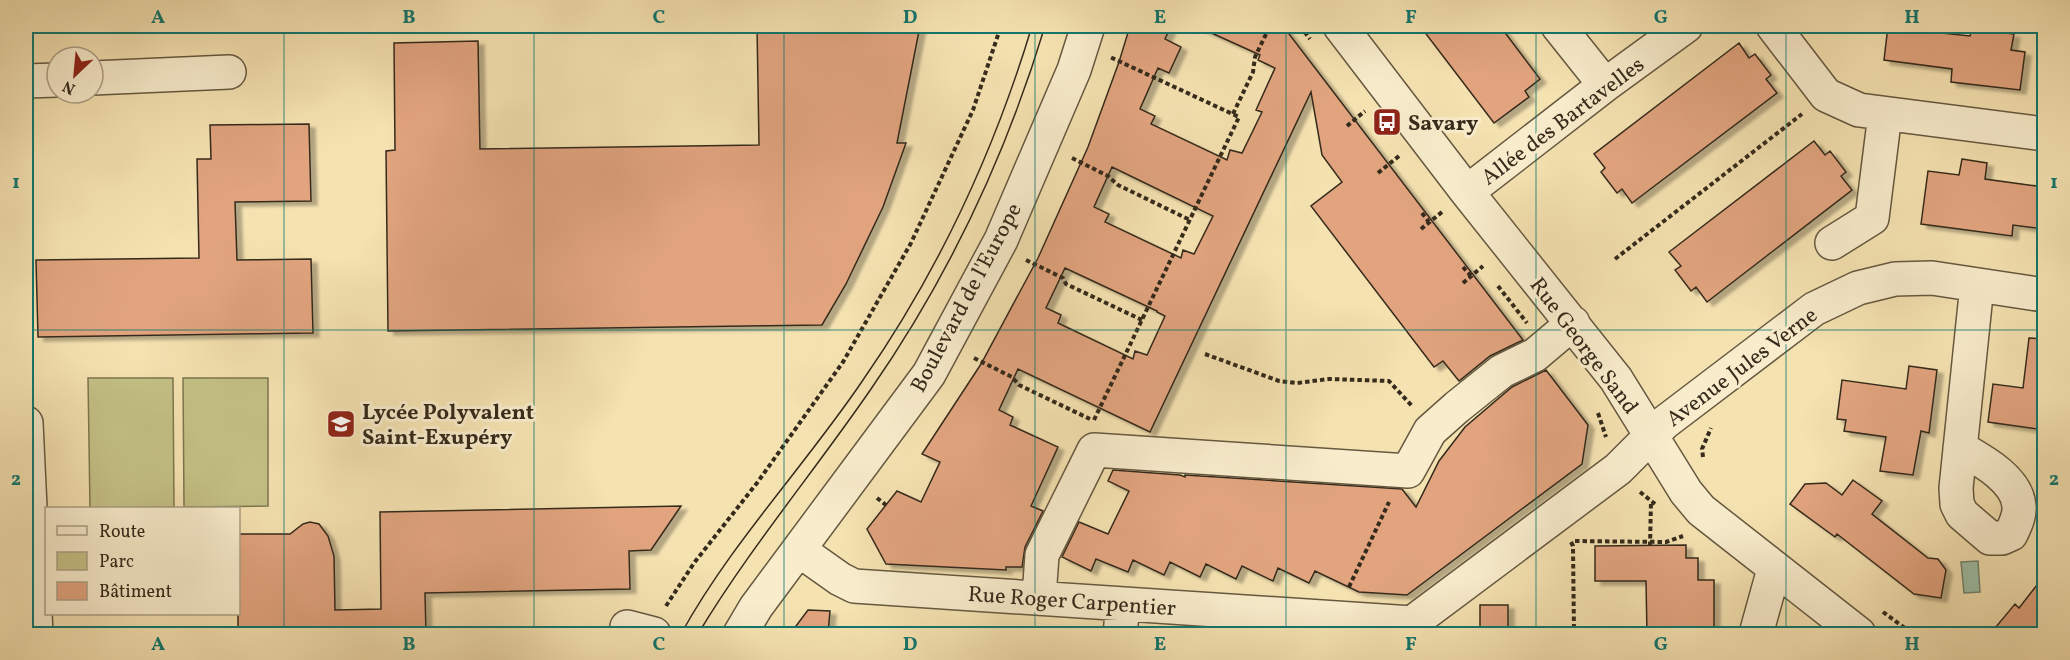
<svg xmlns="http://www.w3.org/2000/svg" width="2070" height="660" font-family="Vollkorn,serif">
<defs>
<filter id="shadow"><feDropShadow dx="6" dy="4" stdDeviation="1.5" flood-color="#0004"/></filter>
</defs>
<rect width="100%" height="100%" fill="#f5e2b1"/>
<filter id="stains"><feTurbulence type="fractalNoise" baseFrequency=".00333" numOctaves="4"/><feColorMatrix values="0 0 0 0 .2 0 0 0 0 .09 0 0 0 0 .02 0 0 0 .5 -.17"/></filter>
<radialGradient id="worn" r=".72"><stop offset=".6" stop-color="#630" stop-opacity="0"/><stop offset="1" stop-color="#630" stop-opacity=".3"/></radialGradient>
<!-- green -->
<path fill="#c4c186" stroke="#7c7650" stroke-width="1.5" d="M88,378H173L174,507L90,508Z
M183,378H268V506L184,507Z"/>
<!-- water -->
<path fill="#9dbfa7" stroke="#73836f" stroke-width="1.5" d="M1978,561L1980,592L1964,593L1961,562Z"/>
<!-- building -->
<path fill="#e1a47f" stroke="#352a1b" stroke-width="1.5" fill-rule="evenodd" filter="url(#shadow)" d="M757,26H920L897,143H906L883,207L846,284L822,325L388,331L386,151L395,150L394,43L478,41L480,149L759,145Z
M1130,26H1171L1165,39L1181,47L1169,73L1158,68L1140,109L1155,116L1151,124L1227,160L1230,150L1242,153L1262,112L1256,110L1275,68L1258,60L1260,55L1196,26H1283L1523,340L1490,356L1459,381L1443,361L1434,367L1311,206L1342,182L1322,155L1311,92L1150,432L1018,369L999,410L1013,417L1010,425L1058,447L1031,506L1043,511L1025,547L1022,567H1006V570L886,564L867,529L897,491L921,502L940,462L922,454L981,364L1038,258L1088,147L1119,62ZM1112,167L1213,216L1194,254L1183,250L1181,258L1105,222L1109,214L1094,207ZM1065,268L1157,311V312L1165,316L1147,355L1135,351L1133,359L1058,323L1061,315L1046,308Z
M1420,26H1500L1540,79L1525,91L1529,97L1494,123Z
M1888,26H1924L1923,31L1970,36L1972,29L2014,34L2011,50L2025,52L2020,90L1951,82L1952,69L1884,60Z
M1739,43L1749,58L1755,54L1771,75L1766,79L1777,93L1632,203L1622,189L1617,193L1601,172L1605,168L1594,154Z
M309,124L311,201L235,202L237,260L311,259L313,333L38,337L36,260L199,258L197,159H211L210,125Z
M1814,141L1825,155L1830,151L1846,172L1841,176L1852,190L1707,302L1696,287L1691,291L1675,270L1681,266L1669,252Z
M1962,159L1987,163L1985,179L2044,187V229L2013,225L2012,236L1921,224L1928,171L1959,175Z
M2029,338L2044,339V430L1988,422L1993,384L2023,388Z
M1909,366L1937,370L1929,433L1921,431L1913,475L1880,471L1886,437L1844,431L1846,420L1837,419L1842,380L1906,389Z
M1546,370L1588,425L1582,464L1407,595L1359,592L1315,571L1309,583L1278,568L1273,581L1242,566L1236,579L1206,564L1200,577L1170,562L1164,575L1133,560L1128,572L1096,559L1091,571L1062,557L1079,522L1108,534L1129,491L1108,481L1113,470L1180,475L1185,477V475L1402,489L1416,507L1439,461L1465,427L1512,387Z
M1853,480L1882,501L1872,514L1928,558L1938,559L1946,570L1941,598L1914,594L1837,534L1835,537L1790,504L1805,484L1826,483L1842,495Z
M681,506L651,550L629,551L630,589L425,593L426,634H238V534H290L303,524L310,522L319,524L328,536L334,556L335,610L381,609L380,512Z
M1686,545V558H1698V580H1714V634H1647L1646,581H1595V546Z
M2044,576V624L2036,634H1990L2015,604L2019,608Z
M1480,605H1508V634H1480Z
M808,610L830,611L828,634H790Z"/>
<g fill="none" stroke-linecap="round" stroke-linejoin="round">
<!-- minor casing -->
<g stroke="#655840" stroke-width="36">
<path id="minor" d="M1340,26L1467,192L1616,379L1686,492L1701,510L1859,634
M1558,26L1605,85
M1773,26L1826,95L1859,110L2044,134
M93,78L229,72
M26,81L57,80
M1467,192L1605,85L1686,26
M1832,243L1872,218L1885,114
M26,423L36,634
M1960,448C1981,460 2017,479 2019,506C2020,516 2015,525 2011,534L2002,538H1990L1962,514L1957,504L1956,488L1977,285
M799,550L840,579L854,586L1412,623L1618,469L1664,423L1814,309L1858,288L1895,279L1932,278L2044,295
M1039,597L1042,555L1094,450L1408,471L1430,431L1457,407L1502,371L1535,355L1573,323
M627,627L654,634
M740,634L756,607L929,374L1001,240L1074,70L1088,26
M1120,634L1123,604
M1756,634L1774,569"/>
</g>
<!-- path -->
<path stroke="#352a1b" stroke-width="4" stroke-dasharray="4.5 3" stroke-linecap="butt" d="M1300,26L1310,39
M1233,114L1253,72L1255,57L1270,26
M1347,126L1365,111
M1072,158L1108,176L1118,185L1190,220
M1378,173L1399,156
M1422,213L1429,222
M1421,229L1442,212
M1615,259L1802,114
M1026,260L1063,278L1066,284L1142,320
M1463,267L1471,276
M1463,283L1483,266
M1498,286L1527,323
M1205,354L1279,381L1297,383L1329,379L1389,381L1412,406
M974,358L1012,377L1019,385L1090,419
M1598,413L1606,437
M1094,420L1239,117L1110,57
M1703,457L1702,449L1711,428
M1640,492L1655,504
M877,498L886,505
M1575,541L1666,542L1683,536
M1571,542L1573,546L1574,634
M1650,546L1651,502
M1349,587L1389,502
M666,606L694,563L757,483L843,362L911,243L973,110L1001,26
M1883,612L1913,634"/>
<!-- minor -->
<use href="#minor" stroke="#f8eccc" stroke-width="33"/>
<!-- tram -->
<path stroke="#352a1b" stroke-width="1.5" d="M681,634C731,543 805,466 863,380C938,272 994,152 1032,26
M698,634C749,549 814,472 871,389C948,278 1006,155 1045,26"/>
</g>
<!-- grid -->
<path fill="none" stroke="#0f766e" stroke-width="1.5" stroke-opacity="0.55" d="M284,26V634M534,26V634M784,26V634M1035,26V634M1286,26V634M1536,26V634M1786,26V634M26,330H2044"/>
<!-- icons -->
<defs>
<g id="bus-square" transform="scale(1.5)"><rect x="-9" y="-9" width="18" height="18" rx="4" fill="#8f2418" stroke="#f8eccc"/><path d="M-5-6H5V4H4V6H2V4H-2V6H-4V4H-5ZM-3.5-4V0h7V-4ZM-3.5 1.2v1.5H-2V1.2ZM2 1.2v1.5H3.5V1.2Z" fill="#fff"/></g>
<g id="school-square" transform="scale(1.5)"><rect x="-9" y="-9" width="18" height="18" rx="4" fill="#8f2418" stroke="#f8eccc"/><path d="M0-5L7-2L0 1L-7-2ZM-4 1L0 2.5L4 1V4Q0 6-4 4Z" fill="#fff"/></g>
</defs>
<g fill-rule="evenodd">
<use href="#bus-square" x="1387" y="122"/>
<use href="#school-square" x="341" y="424"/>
</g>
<g text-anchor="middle" stroke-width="6" stroke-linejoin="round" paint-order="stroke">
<!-- street labels -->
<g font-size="22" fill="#352a1b" stroke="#f8eccc">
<text transform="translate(1562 120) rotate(-37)" y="8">Allée des Bartavelles</text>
<text transform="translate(965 297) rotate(-62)" y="8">Boulevard de l'Europe</text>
<text transform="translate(1585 345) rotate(53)" y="8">Rue George Sand</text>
<text transform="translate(1741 366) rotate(-37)" y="8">Avenue Jules Verne</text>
<text transform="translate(1072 600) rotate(4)" y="8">Rue Roger Carpentier</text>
</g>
<!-- poi labels -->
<g font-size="22" font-weight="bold" fill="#352a1b" stroke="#f8eccc" text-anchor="start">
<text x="1408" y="130">Savary</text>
<text x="362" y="419">Lycée Polyvalent<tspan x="362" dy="25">Saint-Exupéry</tspan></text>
</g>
</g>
<!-- margin -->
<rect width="2070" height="660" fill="none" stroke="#f5e2b1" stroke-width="66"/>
<!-- legend -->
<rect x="45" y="507" width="195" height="108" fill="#f8eccc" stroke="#aa9e85" stroke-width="1.5"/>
<rect x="57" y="526" width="30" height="9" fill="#f8eccc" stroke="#aa9e85" stroke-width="1.5"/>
<text x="99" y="537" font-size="18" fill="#352a1b">Route</text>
<rect x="57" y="552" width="30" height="18" fill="#c4c186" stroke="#aa9e85" stroke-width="1.5"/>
<text x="99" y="567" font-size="18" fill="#352a1b">Parc</text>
<rect x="57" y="582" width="30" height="18" fill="#e1a47f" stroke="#aa9e85" stroke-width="1.5"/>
<text x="99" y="597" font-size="18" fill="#352a1b">Bâtiment</text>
<!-- north arrow -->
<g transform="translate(75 75) rotate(206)"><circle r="28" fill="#f8eccc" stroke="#aa9e85" stroke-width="1.5"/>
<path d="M0-4.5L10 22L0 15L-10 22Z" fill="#8f2418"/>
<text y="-9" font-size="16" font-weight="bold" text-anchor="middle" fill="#352a1b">N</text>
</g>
<rect x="33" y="33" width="2004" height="594" fill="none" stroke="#0f766e" stroke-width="2"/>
<g font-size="20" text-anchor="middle" font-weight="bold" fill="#0f766e">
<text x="158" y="23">A</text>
<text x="409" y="23">B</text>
<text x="659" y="23">C</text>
<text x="910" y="23">D</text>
<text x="1160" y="23">E</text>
<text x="1411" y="23">F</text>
<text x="1661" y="23">G</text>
<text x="1912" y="23">H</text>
<text x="16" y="188">1</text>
<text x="2054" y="188">1</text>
<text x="16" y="485">2</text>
<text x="2054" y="485">2</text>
<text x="158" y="650">A</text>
<text x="409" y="650">B</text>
<text x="659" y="650">C</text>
<text x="910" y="650">D</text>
<text x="1160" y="650">E</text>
<text x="1411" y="650">F</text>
<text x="1661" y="650">G</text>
<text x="1912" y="650">H</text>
</g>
<rect width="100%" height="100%" filter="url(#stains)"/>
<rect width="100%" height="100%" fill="url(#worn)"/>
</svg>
